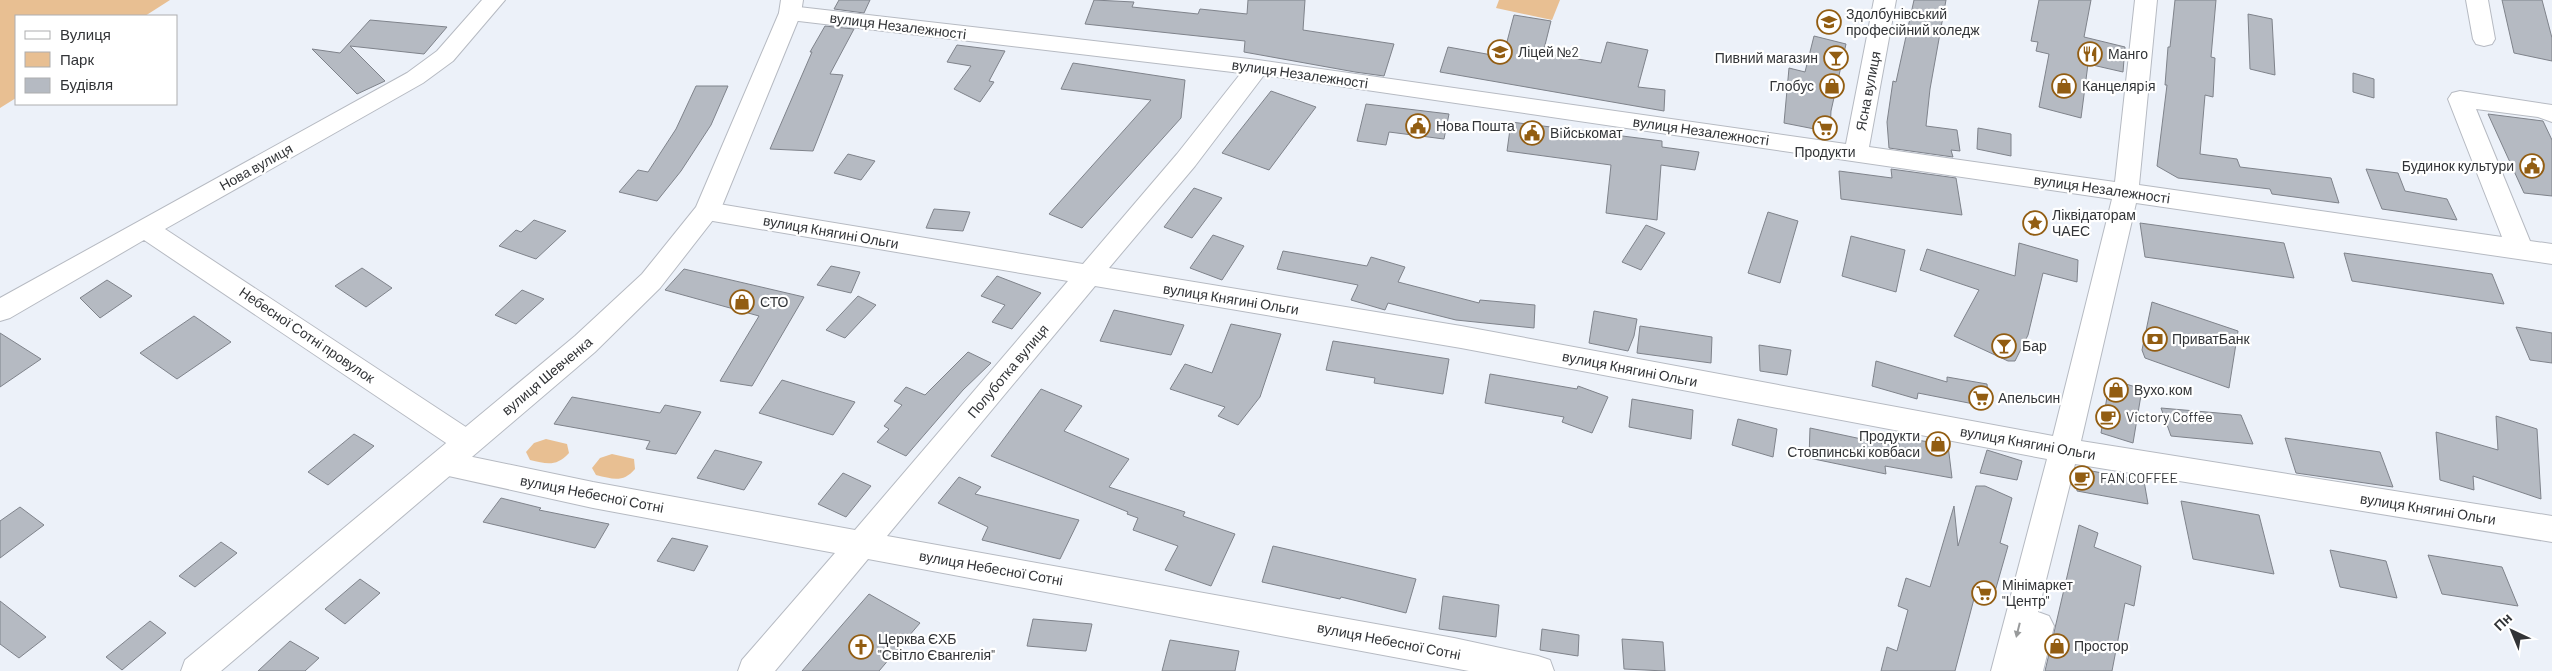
<svg xmlns="http://www.w3.org/2000/svg" width="2552" height="671" font-family="Barlow,sans-serif">
<rect width="100%" height="100%" fill="#ecf1f9"/>
<!-- green -->
<path fill="#e8bf92" d="M0,0H170L145,16H16V98L0,108Z
M1499,0H1560L1552,20L1496,8Z
M546,439L567,444L569,453C556,467 547,464 530,460L526,452L534,443Z
M612,454L634,459L635,469C623,483 613,479 596,475L592,468L600,458Z"/>
<!-- building -->
<path fill="#b5bac2" stroke="#7f838b" d="M839,0H870L864,13L834,9Z
M1094,0L1134,2L1132,7L1198,14L1200,9L1247,14L1248,0H1305L1303,30L1394,44L1384,76L1355,72L1244,52L1245,41L1085,24Z
M1914,0H1946L1930,89L1926,126L1957,130L1960,151L1951,150L1953,157L1889,148L1887,122L1893,81L1896,82Z
M2039,0H2091L2084,37L2125,47L2123,72L2088,64L2081,118L2039,107L2049,54L2036,51L2038,42L2031,41Z
M2175,0H2216L2211,57L2215,58L2213,97L2205,95L2200,154L2237,159L2240,167L2331,178L2339,203L2272,194L2270,189L2178,178L2157,166L2167,85H2165L2168,47H2170Z
M2502,0H2542L2552,38V61L2514,53Z
M2248,14L2272,19L2275,75L2250,69Z
M1514,15L1551,21L1543,53L1601,63L1607,42L1648,50L1638,87L1665,90L1664,111L1440,72L1448,47L1503,57Z
M370,20L447,27L424,54L350,46L385,81L357,94L312,49L340,53Z
M825,26L854,29L830,74L843,75L813,151L770,149L812,52H810Z
M1814,36L1846,44L1831,111L1830,132L1784,123L1789,68L1805,72Z
M957,45L1005,51L989,81L994,82L980,102L954,89L971,66L947,62Z
M1073,63L1185,80L1181,118L1082,228L1049,214L1151,100L1061,89Z
M2353,73L2374,79V98L2353,92Z
M696,86H728L711,125L681,171L657,201L619,192L638,170L648,172L676,129Z
M1271,91L1316,107L1269,170L1222,153Z
M1366,104L1449,114L1444,139L1389,132L1386,145L1357,141Z
M2488,114L2543,121L2552,140V196L2524,193Z
M1511,122L1662,141V147L1699,152L1695,170L1661,165L1657,220L1606,213L1611,165L1507,151Z
M1978,128L2011,134V156L1977,149Z
M848,154L875,161L861,180L834,173Z
M1891,169L1956,178L1962,215L1841,199L1839,171L1892,178Z
M2366,169L2398,173L2405,191L2447,199L2457,220L2382,209Z
M1194,188L1222,198L1192,238L1164,227Z
M934,209L970,212L963,231L926,228Z
M1768,212L1798,221L1780,283L1748,273Z
M534,220L566,231L536,259L499,246L516,230L521,232Z
M2140,223L2284,243L2294,278L2145,257Z
M1646,225L1665,233L1641,270L1622,262Z
M1213,235L1244,246L1222,280L1190,268Z
M1851,236L1905,250L1896,292L1842,276Z
M2019,243L2078,260L2077,282L2043,273L2028,335L2015,361H2008L1954,336L1979,290L1920,270L1927,249L2015,276Z
M1283,251L1367,266L1371,257L1405,267L1398,282L1479,303L1480,300L1535,305L1534,328L1456,320L1388,303L1385,310L1351,300L1358,285L1277,269Z
M2344,253L2492,274L2504,304L2352,281Z
M831,266L860,272L851,293L817,285Z
M362,268L392,288L366,307L335,286Z
M684,269L804,297L752,386L720,381L759,316L665,290Z
M997,276L1041,293L1012,329L992,322L1005,305L981,296Z
M107,280L132,296L100,318L80,298Z
M522,290L544,299L516,324L495,315Z
M858,296L876,305L845,338L826,330Z
M2152,302L2238,331L2229,388L2145,358L2142,350Z
M1114,310L1184,325L1171,355L1100,341Z
M1594,311L1637,319L1634,336L1628,351L1589,343Z
M194,316L231,342L177,379L140,353Z
M1231,324L1281,334L1260,397L1238,425L1218,416L1225,407L1170,389L1185,364L1212,373Z
M1640,326L1712,337L1711,363L1637,353Z
M2516,327L2552,333V363L2530,360Z
M0,333L41,359L0,387Z
M1333,341L1449,359L1443,394L1374,383L1375,378L1326,370Z
M1759,345L1791,350L1787,375L1760,371Z
M968,352L991,363L963,390L906,456L877,442L889,429L884,426L902,405L894,401L906,387L925,395Z
M1876,361L1947,382V377L1987,384L1989,407L1918,393L1917,399L1872,386Z
M1490,374L1577,389L1578,386L1608,397L1592,433L1562,422L1564,417L1485,403Z
M2110,379L2142,389L2133,443L2101,433Z
M782,380L855,402L833,435L759,413Z
M1041,389L1082,406L1064,431L1129,459L1109,487L1185,512L1183,516L1235,534L1211,586L1165,570L1178,546L1133,530L1138,518L1127,514L1128,512L991,456Z
M572,397L660,413L665,405L701,412L676,454L646,449L650,441L554,424Z
M1632,399L1693,410L1691,439L1629,427Z
M2161,408L2241,415L2253,444L2171,436Z
M2496,416L2537,429L2541,499L2473,476L2474,490L2440,480L2436,432L2498,450Z
M1738,419L1777,429L1773,457L1732,445Z
M1810,428L1899,447L1898,437L1948,445L1952,478L1885,466L1886,474L1809,458Z
M354,434L374,446L328,485L308,472Z
M2285,438L2380,452L2393,487L2296,473Z
M715,450L762,462L744,490L697,478Z
M1987,450L2022,461L2017,480L1980,473Z
M2076,468L2144,481L2148,504L2077,491Z
M843,473L871,486L846,517L818,504Z
M959,477L981,487L975,494L1079,520L1060,559L982,540L988,527L938,503Z
M1976,486H1985L2012,498L2000,543L2008,546L1992,602L1975,595L1955,671H1881L1887,647L1897,651L1908,610L1898,606L1906,578L1930,587L1954,506L1958,546Z
M501,498L541,508L539,510L609,524L595,548L483,522Z
M2181,501L2259,515L2274,574L2193,559Z
M20,507L44,525L0,558V521Z
M2079,525L2098,533L2094,547L2141,566L2134,606L2125,603L2112,671H2045Z
M672,538L708,546L694,571L657,561Z
M221,542L237,553L195,587L179,576Z
M1273,546L1416,579L1406,613L1341,597L1340,599L1262,582Z
M2330,550L2386,561L2397,598L2340,587Z
M2428,555L2502,567L2518,606L2442,594Z
M360,579L380,593L345,624L325,609Z
M869,594L920,623L879,671H802Z
M1443,596L1499,605L1496,637L1439,629Z
M0,601L46,637L19,658L0,644Z
M1033,619L1092,624L1086,651L1027,646Z
M150,621L166,633L122,670L106,657Z
M1542,629L1579,635L1578,656L1540,650Z
M1622,639L1663,642L1665,671L1624,669Z
M1170,640L1239,651L1235,671H1162Z
M290,641L319,658L305,671H258Z"/>
<g fill="none" stroke-linecap="round" stroke-linejoin="round">
<!-- street casing -->
<g stroke="#b6bac2" stroke-width="2">
<path id="street" d="M482,0H505L453,61L423,83L165,229L478,435L483,443L478,451L468,455L458,451L144,240L10,318L0,321V298L407,73L437,51Z
M1874,0H1896L1869,147L2115,182L2135,0H2157L2139,185L2502,237L2448,99L2452,93L2460,91L2552,105V122L2538,117L2476,109L2530,241L2552,244V264L2136,203L2081,441L2552,516V542L2075,464L2038,612L2049,616L2054,626L2043,671H1991L2047,459L1461,348L1095,286L887,536L1454,638L1538,656L1550,660L1554,671H1469L868,559L775,671H738L742,660L835,553L593,508L444,475L434,472L429,463L434,454L444,451L593,482L855,530L1068,281L707,220L698,217L694,211L698,205L707,202L1083,264L1177,154L1241,73L790,20L782,18L779,13L782,8L790,6L1258,60L1846,144ZM1264,75L2112,199L2053,436L1461,326L1109,268L1195,166Z
M2466,0H2488L2495,39L2492,44L2484,46L2476,44L2473,39Z"/>
</g>
<!-- secondary casing -->
<g stroke="#b6bac2" stroke-width="2">
<path id="secondary" d="M781,0H803L801,13L720,211L660,288L595,352L221,671H181L185,660L575,336L642,274L696,207L779,13Z"/>
</g>
<!-- street -->
<use href="#street" fill="#fff" fill-rule="evenodd"/>
<!-- secondary -->
<use href="#secondary" fill="#fff" fill-rule="evenodd"/>
</g>
<!-- one-way arrows -->
<defs><path id="oneway-solid" d="M-6-.8H1V-3.2L6.5 0L1 3.2V.8H-6Z" transform="scale(1.25)"/></defs>
<use fill="#989a9b" href="#oneway-solid" transform="translate(2018 630) rotate(104)"/>
<!-- icons -->
<defs>
<g id="university-ring" transform="scale(1.25)"><circle r="9.5" fill="#fff" stroke="#925d12" stroke-width="1.5"/><path d="M0-5L7-2L0 1L-7-2ZM-4 1L0 2.5L4 1V4Q0 6-4 4Z" fill="#925d12"/></g>
<g id="school-ring" transform="scale(1.25)"><circle r="9.5" fill="#fff" stroke="#925d12" stroke-width="1.5"/><path d="M0-5L7-2L0 1L-7-2ZM-4 1L0 2.5L4 1V4Q0 6-4 4Z" fill="#925d12"/></g>
<g id="restaurant-ring" transform="scale(1.25)"><circle r="9.5" fill="#fff" stroke="#925d12" stroke-width="1.5"/><path d="M-5-6h1v4h1v-4h1v4h1v-4h1v5L-1.5 .5V6h-2V.5L-5-1ZM5-6V6H3V1.5H1.5Q1.5-4 5-6Z" fill="#925d12"/></g>
<g id="bar-ring" transform="scale(1.25)"><circle r="9.5" fill="#fff" stroke="#925d12" stroke-width="1.5"/><path d="M-6-5H6L.8 .8V4.5H3.5V6h-7V4.5H-.8V.8Z" fill="#925d12"/></g>
<g id="shop-ring" transform="scale(1.25)"><circle r="9.5" fill="#fff" stroke="#925d12" stroke-width="1.5"/><path d="M-5-2.5h2.3a2.7 3.5 0 0 1 5.4 0H5L5.5 6h-11ZM-1.5-2.5h3a1.5 2.3 0 0 0-3 0Z" fill="#925d12"/></g>
<g id="civic-ring" transform="scale(1.25)"><circle r="9.5" fill="#fff" stroke="#925d12" stroke-width="1.5"/><path d="M-.6-6.5H3V-4.5H.6V-3L4-1V1h2V6H-6V1h2V-1L-.6-3ZM-1.2 2.5V6h2.4V2.5Z" fill="#925d12"/></g>
<g id="supermarket-ring" transform="scale(1.25)"><circle r="9.5" fill="#fff" stroke="#925d12" stroke-width="1.5"/><path d="M-6-5.5h2.5l.6 2H6L4.5 2H-2.5L-4.4-4H-6ZM-1.5 3.2a1.3 1.3 0 1 0 .1 0ZM3 3.2a1.3 1.3 0 1 0 .1 0Z" fill="#925d12"/></g>
<g id="sight-ring" transform="scale(1.25)"><circle r="9.5" fill="#fff" stroke="#925d12" stroke-width="1.5"/><path d="M0-6L1.8-2.2L6-1.7L2.9 1.2L3.7 5.4L0 3.3L-3.7 5.4L-2.9 1.2L-6-1.7L-1.8-2.2Z" fill="#925d12"/></g>
<g id="bank-ring" transform="scale(1.25)"><circle r="9.5" fill="#fff" stroke="#925d12" stroke-width="1.5"/><path d="M-6-4H6V4H-6ZM0-2.3a2.3 2.3 0 1 0 0 4.6a2.3 2.3 0 1 0 0-4.6Z" fill="#925d12"/></g>
<g id="cafe-ring" transform="scale(1.25)"><circle r="9.5" fill="#fff" stroke="#925d12" stroke-width="1.5"/><path d="M-5.5-4.5H6V0H3Q3 3.5 0 3.5H-2.5Q-5.5 3.5-5.5 0ZM3-3.2v2h1.7v-2ZM-6 4.5H4V6H-6Z" fill="#925d12"/></g>
<g id="church-ring" transform="scale(1.25)"><circle r="9.5" fill="#fff" stroke="#925d12" stroke-width="1.5"/><path d="M-1.2-6h2.4v3.5h3.3v2.4h-3.3V6h-2.4V-.1h-3.3v-2.4h3.3Z" fill="#925d12"/></g>
</defs>
<g fill-rule="evenodd">
<use href="#university-ring" x="1829" y="22"/>
<use href="#school-ring" x="1500" y="52"/>
<use href="#restaurant-ring" x="2090" y="54"/>
<use href="#bar-ring" x="1836" y="58"/>
<use href="#shop-ring" x="1832" y="86"/>
<use href="#shop-ring" x="2064" y="86"/>
<use href="#civic-ring" x="1418" y="126"/>
<use href="#supermarket-ring" x="1825" y="128"/>
<use href="#civic-ring" x="1532" y="133"/>
<use href="#civic-ring" x="2532" y="166"/>
<use href="#sight-ring" x="2035" y="223"/>
<use href="#shop-ring" x="742" y="302"/>
<use href="#bank-ring" x="2155" y="339"/>
<use href="#bar-ring" x="2004" y="346"/>
<use href="#shop-ring" x="2116" y="390"/>
<use href="#supermarket-ring" x="1981" y="398"/>
<use href="#cafe-ring" x="2108" y="417"/>
<use href="#shop-ring" x="1938" y="444"/>
<use href="#cafe-ring" x="2082" y="478"/>
<use href="#supermarket-ring" x="1984" y="593"/>
<use href="#shop-ring" x="2057" y="646"/>
<use href="#church-ring" x="861" y="647"/>
</g>
<g text-anchor="middle" stroke-width="4.5" stroke-linejoin="round" paint-order="stroke">
<!-- poi labels -->
<g font-size="14" fill="#323437" stroke="#fff" text-anchor="start">
<text x="1846" y="19">Здолбунівський<tspan x="1846" dy="16">професійний коледж</tspan></text>
<text x="1518" y="57">Ліцей №2</text>
<text x="2108" y="59">Манго</text>
<text x="1818" y="63" text-anchor="end">Пивний магазин</text>
<text x="1814" y="91" text-anchor="end">Глобус</text>
<text x="2082" y="91">Канцелярiя</text>
<text x="1436" y="131">Нова Пошта</text>
<text x="1550" y="138">Вiйськомат</text>
<text x="1825" y="157" text-anchor="middle">Продукти</text>
<text x="2514" y="171" text-anchor="end">Будинок культури</text>
<text x="2052" y="220">Ліквідаторам<tspan x="2052" dy="16">ЧАЕС</tspan></text>
<text x="760" y="307">СТО</text>
<text x="2172" y="344">ПриватБанк</text>
<text x="2022" y="351">Бар</text>
<text x="2134" y="395">Вухо.ком</text>
<text x="1998" y="403">Апельсин</text>
<text x="2126" y="422">Victory Coffee</text>
<text x="1920" y="441" text-anchor="end">Продукти<tspan x="1920" dy="16">Стовпинські ковбаси</tspan></text>
<text x="2100" y="483">FAN COFFEE</text>
<text x="2002" y="590">Мінімаркет<tspan x="2002" dy="16">"Центр"</tspan></text>
<text x="878" y="644">Церква ЄХБ<tspan x="878" dy="16">"Світло Євангелія"</tspan></text>
<text x="2074" y="651">Простор</text>
</g>
<!-- street labels -->
<g font-size="14" fill="#323437" stroke="#fff">
<text transform="translate(898 26) rotate(7)" y="5">вулиця Незалежності</text>
<text transform="translate(1300 74) rotate(8)" y="5">вулиця Незалежності</text>
<text transform="translate(1868 91) rotate(-79)" y="5">Ясна вулиця</text>
<text transform="translate(1701 131) rotate(8)" y="5">вулиця Незалежності</text>
<text transform="translate(256 167) rotate(-29)" y="5">Нова вулиця</text>
<text transform="translate(2102 189) rotate(8)" y="5">вулиця Незалежності</text>
<text transform="translate(831 232) rotate(10)" y="5">вулиця Княгині Ольги</text>
<text transform="translate(1231 299) rotate(9)" y="5">вулиця Княгині Ольги</text>
<text transform="translate(307 335) rotate(34)" y="5">Небесної Сотні провулок</text>
<text transform="translate(1630 369) rotate(11)" y="5">вулиця Княгині Ольги</text>
<text transform="translate(1008 371) rotate(-50)" y="5">Полуботка вулиця</text>
<text transform="translate(547 376) rotate(-40)" y="5">вулиця Шевченка</text>
<text transform="translate(2028 443) rotate(10)" y="5">вулиця Княгині Ольги</text>
<text transform="translate(592 494) rotate(11)" y="5">вулиця Небесної Сотні</text>
<text transform="translate(2428 509) rotate(9)" y="5">вулиця Княгині Ольги</text>
<text transform="translate(991 568) rotate(10)" y="5">вулиця Небесної Сотні</text>
<text transform="translate(1389 641) rotate(11)" y="5">вулиця Небесної Сотні</text>
</g>
</g>
<!-- legend -->
<rect x="15" y="15" width="162" height="90" fill="#ffffff" stroke="#adaeaf"/>
<rect x="25" y="31" width="25" height="8" fill="#ffffff" stroke="#adaeaf"/>
<text x="60" y="40" font-size="15" fill="#323437">Вулиця</text>
<rect x="25" y="52" width="25" height="15" fill="#e8bf92" stroke="#adaeaf"/>
<text x="60" y="65" font-size="15" fill="#323437">Парк</text>
<rect x="25" y="78" width="25" height="15" fill="#b5bac2" stroke="#adaeaf"/>
<text x="60" y="90" font-size="15" fill="#323437">Будівля</text>
<!-- north arrow -->
<g transform="translate(2512 631) rotate(316)" stroke="#ffffff" stroke-width="4" paint-order="stroke">
<path d="M0-4L9 19L0 12L-9 19Z" fill="#323437"/>
<text y="-8" font-size="14" font-weight="bold" text-anchor="middle" fill="#323437">Пн</text>
</g>
</svg>
